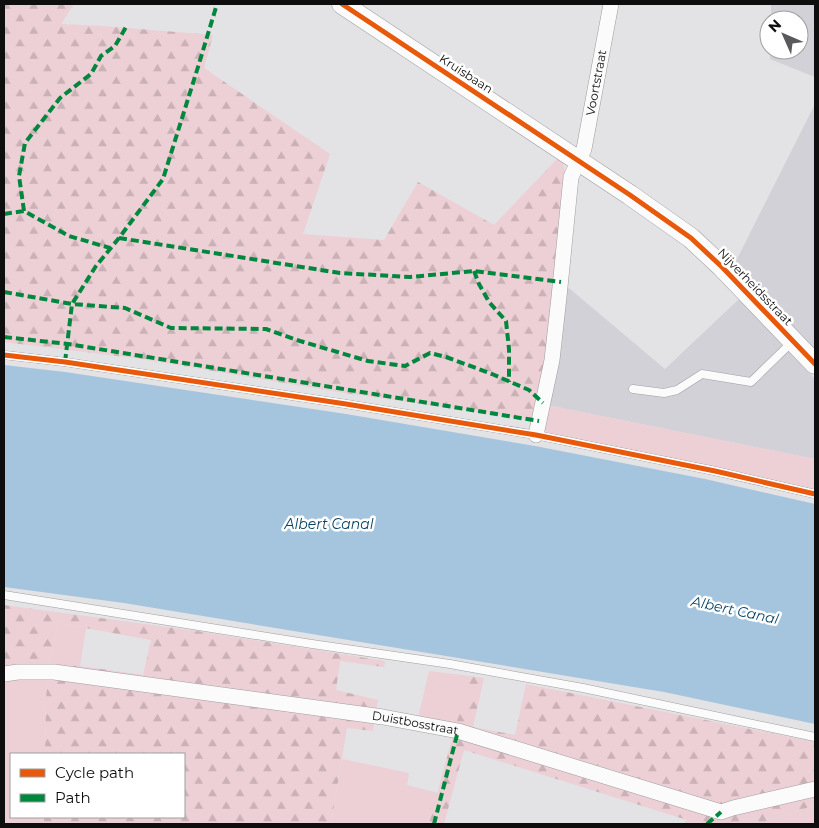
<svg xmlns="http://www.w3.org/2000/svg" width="819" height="828" font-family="Montserrat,sans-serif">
<defs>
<pattern id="forest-firs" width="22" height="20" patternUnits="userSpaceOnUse" patternTransform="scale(1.25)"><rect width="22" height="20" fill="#edcfd6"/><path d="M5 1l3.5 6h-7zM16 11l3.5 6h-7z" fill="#cab1b6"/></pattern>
</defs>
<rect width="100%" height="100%" fill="#e3e2e5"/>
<!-- built -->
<path fill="#d3d1d8" d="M771,4H815V77L770,59V50H799V20H771Z
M815,104V349L734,265Z
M564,284L665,369L739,299L815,379V459L547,405Z"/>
<!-- green -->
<path fill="#edcfd6" d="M547,405L815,459V490L717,468L554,434L547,432L542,426Z
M58,623L86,628L80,666L49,665Z
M429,671L470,676L457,724L418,718Z
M48,677L46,697L45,754H11V817H44V824H4V679Z
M342,759L409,773L407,785L438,793L429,824H331Z
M815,805V824H758Z"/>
<!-- forest -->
<path fill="url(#forest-firs)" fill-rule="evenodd" d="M4,4H74L61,24L103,26L213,35L204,68L330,154L303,234L384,240L418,182L494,225L557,159L563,163L566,178L539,421L338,392L141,359L4,342Z
M4,605L197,631L385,661L384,667L340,661L336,690L378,700L373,731L347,728L331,824H44V817H184V754H45L46,697L49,666L4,669ZM58,623L151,640L143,675L80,666L49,665Z
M470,676L484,678L473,727L515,735L526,684L815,742V805L758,824H683L687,820L464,750L444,824H429L453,735Z"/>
<!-- water -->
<path fill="#a5c5df" d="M4,365L65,372L346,414L535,446L705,479L815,504V724L664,692L124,603L4,587Z"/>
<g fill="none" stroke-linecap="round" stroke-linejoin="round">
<!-- service casing -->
<g stroke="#9f9ea1" stroke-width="9">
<path id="service" d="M4,355L65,362L346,404L536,435L715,471L815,494
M633,389L664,393L677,390L702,374L751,382L792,342
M4,595L312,644L450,664L583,688L815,737"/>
</g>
<!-- minor casing -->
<g stroke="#9f9ea1" stroke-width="16">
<g id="minor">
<path id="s1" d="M536,435L552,360L559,297L571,177L584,149L611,4"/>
<path id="s2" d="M4,674L18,672H54L383,717L458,731L721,812L733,808L815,789"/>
</g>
</g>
<!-- tertiary casing -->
<g stroke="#9f9ea1" stroke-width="21">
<path id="tertiary" d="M342,4L630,195L691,238L722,267L815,364"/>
</g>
<!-- service -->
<use href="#service" stroke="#fbfbfb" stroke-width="8"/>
<!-- minor -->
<use href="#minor" stroke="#fbfbfb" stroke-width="15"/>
<!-- tertiary -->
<use href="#tertiary" stroke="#fbfbfb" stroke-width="20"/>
<!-- quiet -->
<path stroke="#00873e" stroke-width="4" stroke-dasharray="8 4" stroke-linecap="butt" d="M24,211L19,176L25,143L60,98L91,74L101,56L115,46L126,27
M4,214L24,211L69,236L110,248
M119,238L340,273L410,277L474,271L561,282
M474,271L479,284L489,302L506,321L509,349V382
M4,292L72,304L125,308L171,328L266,329L300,341L368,361L405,366L430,353L446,357L492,374L529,390L543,403
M4,337L68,344L539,421
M65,362L72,304L96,266L119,238L163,179L198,67L217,4
M434,824L458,731
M707,824L721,812"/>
<!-- cycleway casing -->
<g stroke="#fff" stroke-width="8">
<path id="cycleway" d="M342,4L630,195L691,238L722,267L815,364
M4,355L65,362L346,404L536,435L715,471L815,494"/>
</g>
<!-- cycleway -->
<use href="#cycleway" stroke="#e8590c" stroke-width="5"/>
</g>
<g text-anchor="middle" stroke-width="5" stroke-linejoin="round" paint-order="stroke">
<!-- street labels -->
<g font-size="12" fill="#0e0e0f" stroke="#fff">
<text transform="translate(466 74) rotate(33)" y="4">Kruisbaan</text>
<text dy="4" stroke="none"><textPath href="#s1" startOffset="359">Voortstraat</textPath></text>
<text transform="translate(755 287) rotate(46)" y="4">Nijverheidsstraat</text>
<text dy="4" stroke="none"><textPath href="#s2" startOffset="415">Duistbosstraat</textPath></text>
</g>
<!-- water labels -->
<g font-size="14" font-style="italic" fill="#0a4264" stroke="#fff">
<text x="329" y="529">Albert Canal</text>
<text transform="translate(735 610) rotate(12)" y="5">Albert Canal</text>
</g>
</g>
<!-- border -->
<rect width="819" height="828" fill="none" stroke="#0e0e0f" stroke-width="10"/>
<!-- legend -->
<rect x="10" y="753" width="175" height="65" fill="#ffffff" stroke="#9f9f9f"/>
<rect x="20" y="769" width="25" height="8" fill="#e8590c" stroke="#9f9f9f"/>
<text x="55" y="778" font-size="15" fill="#0e0e0f">Cycle path</text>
<rect x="20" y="794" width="25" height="8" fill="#00873e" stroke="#9f9f9f"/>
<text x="55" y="803" font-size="15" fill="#0e0e0f">Path</text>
<!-- north arrow -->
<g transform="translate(784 35) rotate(315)"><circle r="24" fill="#ffffff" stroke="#9f9f9f"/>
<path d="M0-4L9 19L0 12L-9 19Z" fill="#59585a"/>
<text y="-8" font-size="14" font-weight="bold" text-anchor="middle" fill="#0e0e0f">N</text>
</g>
</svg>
